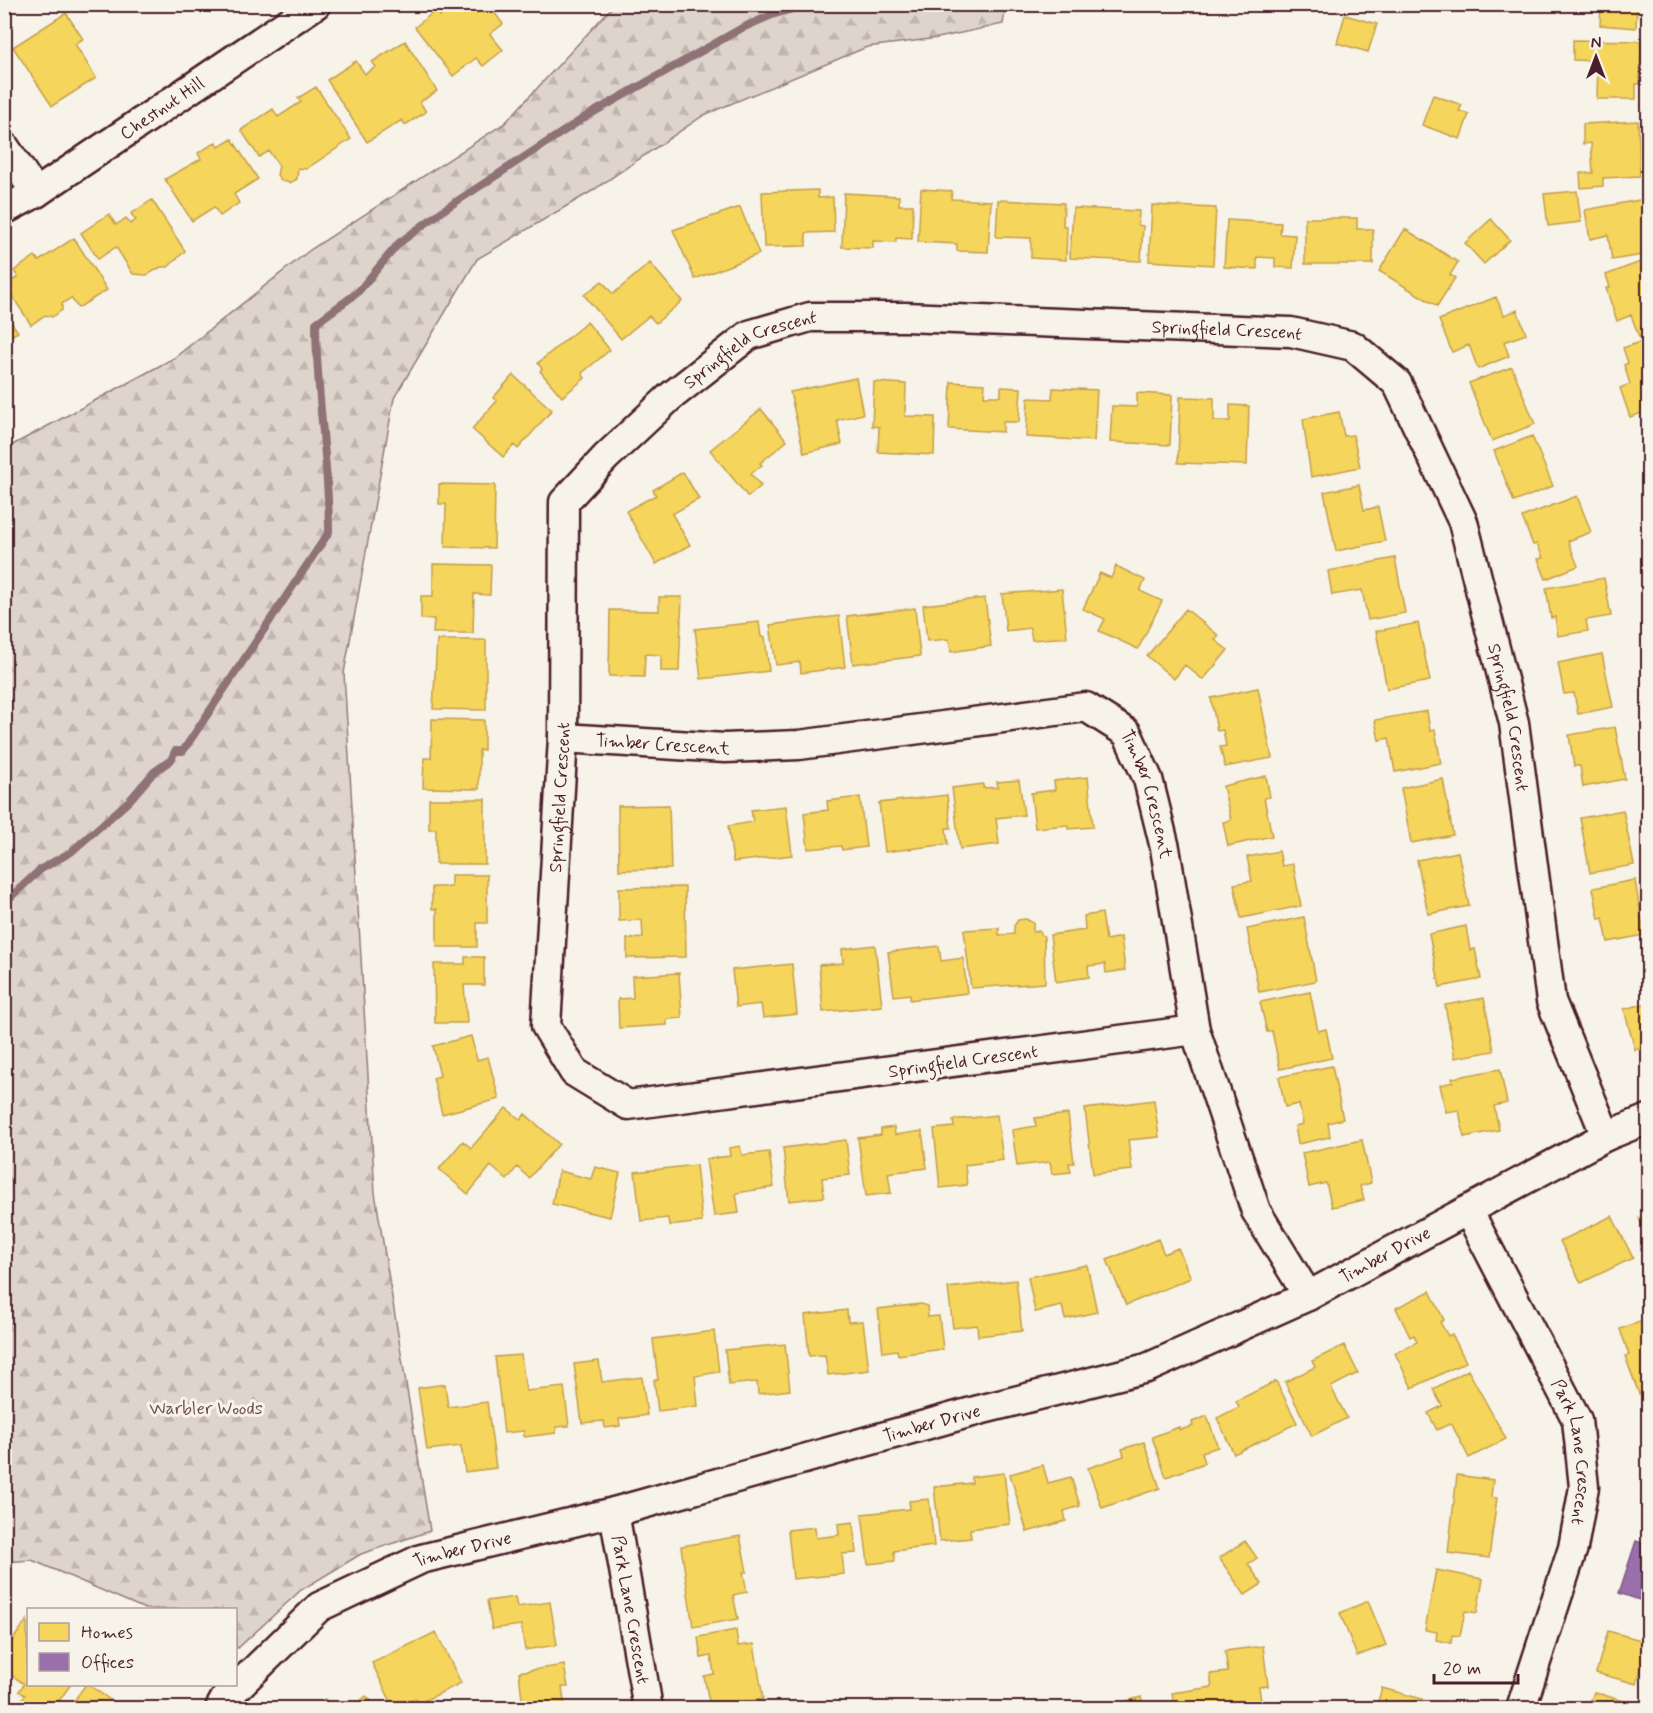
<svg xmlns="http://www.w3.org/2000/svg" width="1653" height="1713" font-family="Mynerve,sans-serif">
<defs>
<pattern id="forest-firs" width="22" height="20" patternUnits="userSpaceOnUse" patternTransform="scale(1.5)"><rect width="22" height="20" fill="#ded4cc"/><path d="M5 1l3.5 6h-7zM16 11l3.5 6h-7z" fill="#c0b6af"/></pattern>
</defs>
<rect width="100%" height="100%" fill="#f7f3e8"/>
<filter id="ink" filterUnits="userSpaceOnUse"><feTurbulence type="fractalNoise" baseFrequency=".0167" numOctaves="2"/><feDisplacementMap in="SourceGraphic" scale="12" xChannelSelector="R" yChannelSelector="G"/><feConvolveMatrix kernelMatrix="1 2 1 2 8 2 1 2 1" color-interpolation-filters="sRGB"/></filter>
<g filter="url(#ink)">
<!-- forest -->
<path fill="url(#forest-firs)" stroke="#947a7c" stroke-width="1.5" d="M614,5H1006L1003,24L938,38L867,47L704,115L592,191L477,259L394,398L344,673L375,1193L430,1531L361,1554L301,1590L238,1648L236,1647V1610L145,1609L32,1560L5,1562V449L174,358L310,250L505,123Z"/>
<!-- homes -->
<path fill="#f6d55c" stroke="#c29e4d" stroke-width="1.5" d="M453,4H488L503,24L490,34L503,50L483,66L476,58L453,76L415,27L436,10L440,16Z
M1464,4H1484L1481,11Z
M1601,4H1637L1636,28L1600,25Z
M66,13L83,39L75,44L96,78L52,106L13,47Z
M1345,15L1377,24L1368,52L1337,43Z
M1573,40L1641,41L1640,84H1636V99H1597L1598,61L1573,60Z
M405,41L437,91L420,102L426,112L405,125L402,120L367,142L327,80L356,61L365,74L376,67L372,62Z
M316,87L351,139L306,169L298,168L297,179L290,183L282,181L277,175L279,166L269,151L259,157L241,130L273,109L278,117L301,102L298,98Z
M1433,95L1462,105L1459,111L1469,114L1460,139L1422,125Z
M1638,121L1640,176L1603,178V186L1581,188L1580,173H1593L1591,143L1583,144V124Z
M232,139L258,179L234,194L239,203L220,216L214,207L192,221L165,179L201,159L198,153L216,142L219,147Z
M921,189L952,191L951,199L991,201L988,252L957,251V244L918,242Z
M818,190V198L833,197L834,232L806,233V246L764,247L762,192Z
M1577,191L1581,222L1548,226L1544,194Z
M844,193L899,196V205H913L912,239L896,238V242L873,241V248L842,247Z
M1645,199L1648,220V254L1612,260L1608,235L1590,239L1585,210Z
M152,200L185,251L168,267H161L147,275L133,274L116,247L98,259L81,233L109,214L116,225L126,218L130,224L136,220L131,214Z
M998,200L1064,203L1063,226H1067L1066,260L1031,258V238L996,237Z
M1152,205L1216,208L1213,265L1149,261Z
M740,207L759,254L695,279L673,230Z
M1073,208L1139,211L1138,225L1143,226L1141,261L1070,258Z
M1305,218H1357V229H1373V264H1305Z
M1491,219L1510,240L1484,264L1465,243Z
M1227,220L1281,223L1280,234L1295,235L1293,268L1275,267V258L1257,257V269L1224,267Z
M1405,229L1458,262L1450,275L1455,278L1437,306L1379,271Z
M74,238L107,290L78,308L71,298L62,304V310L52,317L45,315L31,325L5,285L18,277L14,271L35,256L39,261Z
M1648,259V334L1639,337L1631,315L1617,321L1606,288L1610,287L1606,275Z
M650,263L682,301L656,323L649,316L621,339L584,295L602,281L613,294Z
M1496,297L1504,315L1517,310L1526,334L1504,342L1509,356L1478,369L1469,345L1452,352L1439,320Z
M4,311L18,332L4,340Z
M587,322L610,350L582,373L585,378L562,397L540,371L542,369L538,363Z
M1648,339V411L1630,417L1620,388L1630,384L1624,365L1628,363L1623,348Z
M1512,367L1535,424L1492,441L1469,383Z
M513,375L552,410L518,449L514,445L503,457L472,429L497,401L493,398Z
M856,378L863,414L837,420L842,444L804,453L790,392Z
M874,382L906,384L905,416L935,417L934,455L878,452L879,427L872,426Z
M951,382L985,384L984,396H1001V387L1021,388L1019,422H1003V432L949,429Z
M1053,388L1097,390L1094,441L1026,437L1028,398L1052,399Z
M1137,393L1172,395L1170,445L1110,442L1112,406L1137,407Z
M1180,397L1214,398V421H1230V405L1249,406L1247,465L1178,463Z
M761,409L787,441L760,463L762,465L751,474L761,486L748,497L710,450Z
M1339,412L1344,436L1353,435L1360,467L1311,477L1303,419Z
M1532,436L1553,486L1514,502L1494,451Z
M683,472L699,499L672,514L690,545L656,564L626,511L656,495L653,490Z
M439,484L495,485L494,548L445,547L446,504H439Z
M1359,485L1364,510L1378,507L1385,541L1336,551L1324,492Z
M1577,496L1591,532L1568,541L1578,566L1546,579L1538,559L1543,558L1537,544L1533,545L1522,517Z
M1395,558L1405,613L1368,620L1362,590L1332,595L1328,571Z
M433,564L491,565L490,595L474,594L473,633H433L434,619H421V596H433Z
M1116,566L1145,580L1140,591L1162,601L1138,649L1099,631L1105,619L1083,609L1100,573L1111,578Z
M1604,578L1611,616L1586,620L1588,631L1558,636L1555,617L1551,618L1546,588Z
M1062,589L1067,637L1032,640L1030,628L1006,631L1002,594Z
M659,597H682L679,671H661V655L645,654L644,677L609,676L610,610L659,611Z
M985,598L991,646L951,652L949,639L927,641L923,605Z
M915,608L920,656L853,664L847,616Z
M1186,609L1219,636L1215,640L1228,650L1203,680L1185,665L1174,679L1147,656Z
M839,616L845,667L801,673L800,662L776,665L770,625Z
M759,622L761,637H765L769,671L701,679L695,629Z
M1418,623L1430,681L1387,689L1376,631Z
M437,640H486V710L433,709Z
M1602,654L1613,707L1578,714L1574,693L1564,694L1558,663Z
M1258,688L1272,758L1225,767L1220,747L1226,746L1223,730L1217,731L1211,698Z
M1427,711L1430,731L1435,730L1441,763L1395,772L1389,738L1379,740L1375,720Z
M432,719L484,720V750H479V789L423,788L424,758H431Z
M1615,727L1625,779L1583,787L1580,766H1574L1569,735Z
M1266,776L1270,797L1264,798L1272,836L1228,846L1223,822L1231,820L1223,786Z
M1088,777L1093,827L1068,829V825L1035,828L1031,793L1055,790L1054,781Z
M1443,779L1453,835L1411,843L1401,788Z
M1019,780L1024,815L996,818L999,844L960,849L952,788L983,784V788L998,787L997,782Z
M947,795L951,828H946L948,844L885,852L879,803Z
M860,797L866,847L842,850L841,846L808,849L804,813L828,810L827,801Z
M429,799H485V864H436V829H429Z
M669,805L671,869L619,870L618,806Z
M786,806L792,855L733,862L728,826L753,822L751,810Z
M1623,810L1634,865L1590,873L1580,818Z
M1279,851L1282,866L1293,864L1301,906L1241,918L1234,884L1252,881L1247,857Z
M1458,852L1469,906L1428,914L1417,860Z
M451,875H487V923H477V947H437V909H432V887H451Z
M1635,880L1644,935L1608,942L1603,918L1599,919L1593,888Z
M685,887L686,957L627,958V939L643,938L642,920L619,921V888Z
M1102,913L1106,940L1121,937L1125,970L1106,973L1105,964L1088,966L1089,977L1056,982L1050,935L1085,930L1084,916Z
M1304,917L1316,981L1259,992L1247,929Z
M1026,919L1033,923V932L1039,931L1044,937L1045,983L971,988L964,930L999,928V935L1014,934V926L1018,920Z
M1466,926L1470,950L1475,949L1481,979L1440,987L1429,934Z
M875,945L882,1006L823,1012L819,965L843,963L842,949Z
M939,946L941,961L963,958L967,993L910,1000V994L894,996L888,952Z
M465,957H484V985H464L467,1023H435L434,964H465Z
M792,964L797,1014L763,1018L761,1004L736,1007L732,970Z
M679,973L682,1018L667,1019V1025L619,1028L618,999L633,998L632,976Z
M1310,992L1318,1031L1326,1029L1332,1058L1280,1069L1272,1031L1267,1032L1260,1002Z
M1484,998L1494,1051L1455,1058L1445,1005Z
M1648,1003V1046L1635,1050L1624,1009Z
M471,1036L477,1060L488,1057L499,1099L442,1114L433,1078L440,1076L433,1046Z
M1332,1066L1343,1119L1328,1123L1330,1137L1298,1144L1295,1126L1303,1124L1299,1104L1285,1107L1279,1077Z
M1500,1069L1507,1103L1494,1106L1499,1130L1464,1137L1459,1110L1446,1112L1440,1085L1453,1082L1452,1078Z
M1154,1100L1159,1137L1128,1140L1132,1170L1093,1174L1085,1109Z
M506,1108L521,1120L525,1114L559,1144L529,1178L517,1167L507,1180L491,1166L468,1194L439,1169L463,1141L471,1148Z
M1068,1114L1074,1163H1069L1071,1172L1052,1174L1050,1162L1017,1166L1012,1130L1036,1126L1035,1118Z
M997,1115L1003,1160L965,1165L967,1185L940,1188L934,1129L954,1127L953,1120Z
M894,1127L895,1135L922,1131L927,1168L888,1173L891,1193L866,1196L858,1138L881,1135V1129Z
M846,1140L850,1175L822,1178L824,1197L789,1201L783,1148Z
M1362,1140L1371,1183L1360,1186L1364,1200L1332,1207L1326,1183L1309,1187L1302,1153Z
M740,1146L742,1155L769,1152L774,1187L736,1193L739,1213L714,1216L706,1159L730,1156L729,1148Z
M696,1165L702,1222L669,1226L668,1218L641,1221L635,1172Z
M595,1167L620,1173L610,1217L552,1204L559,1171L591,1179Z
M1648,1214V1236L1639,1218Z
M1612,1216L1633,1258L1581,1283L1560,1241Z
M1158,1239L1164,1254L1178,1248L1191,1278L1126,1305L1107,1260Z
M1087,1265L1097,1312L1065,1319L1062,1306L1035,1312L1028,1277Z
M1016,1280L1022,1331L978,1336L977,1325L953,1328L948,1288Z
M1430,1291L1444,1320L1440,1322L1448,1336L1452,1334L1466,1362L1412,1388L1395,1353L1417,1342L1414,1335L1410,1337L1396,1308Z
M921,1304L927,1306L928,1317L939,1316L943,1349L898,1355L897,1350L883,1352L878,1309Z
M847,1310L848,1322L863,1321L869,1370L828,1375L825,1355L809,1356L805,1315Z
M1648,1319V1390L1639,1394L1625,1356L1629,1355L1620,1329Z
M714,1331L719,1372L695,1376L698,1406L658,1411L654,1380H658L653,1339Z
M785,1344L790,1390L758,1394L757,1382L729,1385L725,1350Z
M1344,1345L1358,1373L1331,1387L1347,1418L1312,1436L1285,1382L1315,1367L1312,1361Z
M521,1355L526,1391L564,1387L569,1426L556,1427V1433L524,1437V1431L504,1433L495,1357Z
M599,1361L602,1382L642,1377L647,1415L619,1419L620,1426L605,1428L604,1421L582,1423L574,1364Z
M1468,1370L1506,1439L1469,1458L1451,1423L1437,1430L1428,1413L1442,1406L1433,1389Z
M1276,1381L1297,1423L1234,1454L1217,1418L1239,1407L1236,1401Z
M445,1384L448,1407L487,1402L496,1468L465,1472L461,1446L427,1450L418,1388Z
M1207,1416L1218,1447L1202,1452L1205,1463L1166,1477L1152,1437L1179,1427L1180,1430L1193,1426L1192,1422Z
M1144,1442L1160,1488L1102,1508L1088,1468L1124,1456L1122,1449Z
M1043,1465L1048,1483L1071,1477L1080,1506L1064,1511L1066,1521L1027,1532L1010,1474Z
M1004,1473L1010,1524L970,1529L971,1538L940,1541L934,1487L972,1483L971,1477Z
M1457,1475L1493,1480L1491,1497L1497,1498L1489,1558L1448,1553Z
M929,1499L934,1546L894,1551L895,1561L868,1564L862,1514L910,1509L909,1501Z
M853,1522L856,1553L842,1554L844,1574L793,1579L788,1530L815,1527L816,1538L839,1535L838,1524Z
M740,1536L747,1572H743L747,1592L733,1595L738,1619L693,1627L681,1546Z
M1245,1541L1257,1558L1248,1564L1262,1584L1245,1595L1219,1558Z
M1436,1570L1483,1579L1477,1613L1465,1611L1460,1636L1452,1635L1451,1643L1436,1640L1437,1632L1425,1630Z
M515,1597L517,1607L550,1602L557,1645L525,1650L521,1625L492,1629L487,1601Z
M1368,1601L1386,1645L1357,1656L1340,1613Z
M27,1620L28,1684H71L54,1708H16L25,1695L19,1691L24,1684L4,1670V1652Z
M736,1630L738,1646L754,1644L763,1699L710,1707L704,1676L714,1674L711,1656L701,1658L698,1637Z
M1608,1631L1648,1642L1637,1684L1596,1673Z
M436,1632L461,1683L418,1704L415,1698L394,1708L372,1663Z
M1263,1646L1268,1686L1259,1687L1262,1708H1174L1172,1693L1212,1687L1210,1674L1228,1672L1225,1651Z
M564,1665L568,1687H562L565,1708H523L519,1672Z
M86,1684H88L121,1708H69Z
M1382,1688L1422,1699L1419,1708H1376Z
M1594,1692L1630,1703L1629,1708H1588Z
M366,1696L378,1708H352Z
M1141,1697L1144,1708H1102Z
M325,1699L334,1708H314L323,1701Z"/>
<!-- offices -->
<path fill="#9970ab" stroke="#815885" stroke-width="1.5" d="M1636,1541L1648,1545V1603L1619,1593Z"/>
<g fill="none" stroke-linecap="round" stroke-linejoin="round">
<!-- stream -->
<path stroke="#8e7275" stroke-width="8" d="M4,903L41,869L71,852L129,801L154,772L171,760L175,751H183L329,532C329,462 316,393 316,323L357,293L399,243L445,209L587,116L742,28L772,15L809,4"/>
<!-- minor casing -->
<g stroke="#4a1f2b" stroke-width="33">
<g id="minor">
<path d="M4,146L36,193"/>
<path id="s1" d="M4,210L36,193L316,4"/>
<path id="s2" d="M563,738L725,748L799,745L1086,707L1127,733L1148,779L1165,848L1195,1030L1256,1211L1308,1296"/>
<path id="s3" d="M1195,1030L628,1105L574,1072L546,1026L563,738L564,502L606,457L670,397L749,335L810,317H905L1291,332L1353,346L1397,383L1463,522L1514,723L1551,1001L1606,1136"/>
<path id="s4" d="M1468,1210L1577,1420L1584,1487L1573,1548L1521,1708"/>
<path id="s5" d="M614,1512L648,1708"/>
<path id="s6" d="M220,1708L225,1699L319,1607L421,1559L614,1512L979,1410L1147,1368L1308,1296L1606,1136L1648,1119"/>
</g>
</g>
<!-- minor -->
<use href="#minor" stroke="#f7f3e8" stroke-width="28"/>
</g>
</g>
<g text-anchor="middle" stroke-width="6" stroke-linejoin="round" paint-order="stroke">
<!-- street labels -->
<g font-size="18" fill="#4a1f2b" stroke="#f7f3e8">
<text dy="6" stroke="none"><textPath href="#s1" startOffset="188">Chestnut Hill</textPath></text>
<text dy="6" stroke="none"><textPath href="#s3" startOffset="1944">Springfield Crescent</textPath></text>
<text dy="6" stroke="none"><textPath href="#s3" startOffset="1458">Springfield Crescent</textPath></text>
<text dy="6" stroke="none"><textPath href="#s3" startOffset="2484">Springfield Crescent</textPath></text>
<text dy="6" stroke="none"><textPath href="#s2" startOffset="100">Timber Crescent</textPath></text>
<text dy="6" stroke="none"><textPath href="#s2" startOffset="639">Timber Crescent</textPath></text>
<text dy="6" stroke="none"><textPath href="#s3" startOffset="918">Springfield Crescent</textPath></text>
<text transform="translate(963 1061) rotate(-8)" y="6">Springfield Crescent</text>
<text dy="6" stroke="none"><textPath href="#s6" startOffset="1269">Timber Drive</textPath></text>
<text dy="6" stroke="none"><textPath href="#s6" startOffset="783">Timber Drive</textPath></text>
<text dy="6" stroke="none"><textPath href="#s4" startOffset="267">Park Lane Crescent</textPath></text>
<text dy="6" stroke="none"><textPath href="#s6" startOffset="297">Timber Drive</textPath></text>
<text dy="6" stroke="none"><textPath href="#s5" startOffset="99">Park Lane Crescent</textPath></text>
</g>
<!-- park labels -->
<g font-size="18" fill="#6f4c53" stroke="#f7f3e8">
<text x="206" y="1414">Warbler Woods</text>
</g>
</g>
<!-- margin -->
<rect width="1653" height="1713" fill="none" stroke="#f7f3e8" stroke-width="24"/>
<rect x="12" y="12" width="1629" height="1689" fill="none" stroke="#4a1f2b" stroke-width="2" filter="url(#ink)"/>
<!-- legend -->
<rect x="27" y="1608" width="210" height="78" fill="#f7f3e8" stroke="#b29e9c" stroke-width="1.5"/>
<rect x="39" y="1623" width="30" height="18" fill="#f6d55c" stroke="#b29e9c" stroke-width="1.5"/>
<text x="81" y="1638" font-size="18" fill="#4a1f2b">Homes</text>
<rect x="39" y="1653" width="30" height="18" fill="#9970ab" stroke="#b29e9c" stroke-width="1.5"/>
<text x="81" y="1668" font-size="18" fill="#4a1f2b">Offices</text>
<!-- north arrow -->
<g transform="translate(1596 57)" stroke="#f7f3e8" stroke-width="4.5" paint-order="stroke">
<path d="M0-4.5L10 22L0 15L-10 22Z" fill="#4a1f2b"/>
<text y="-9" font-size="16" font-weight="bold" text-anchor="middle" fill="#4a1f2b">N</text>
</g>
<!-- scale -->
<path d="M1434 1674v9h84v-9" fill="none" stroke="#4a1f2b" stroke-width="3"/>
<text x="1443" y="1674" font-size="18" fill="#4a1f2b" stroke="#f7f3e8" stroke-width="4.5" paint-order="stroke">20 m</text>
</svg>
